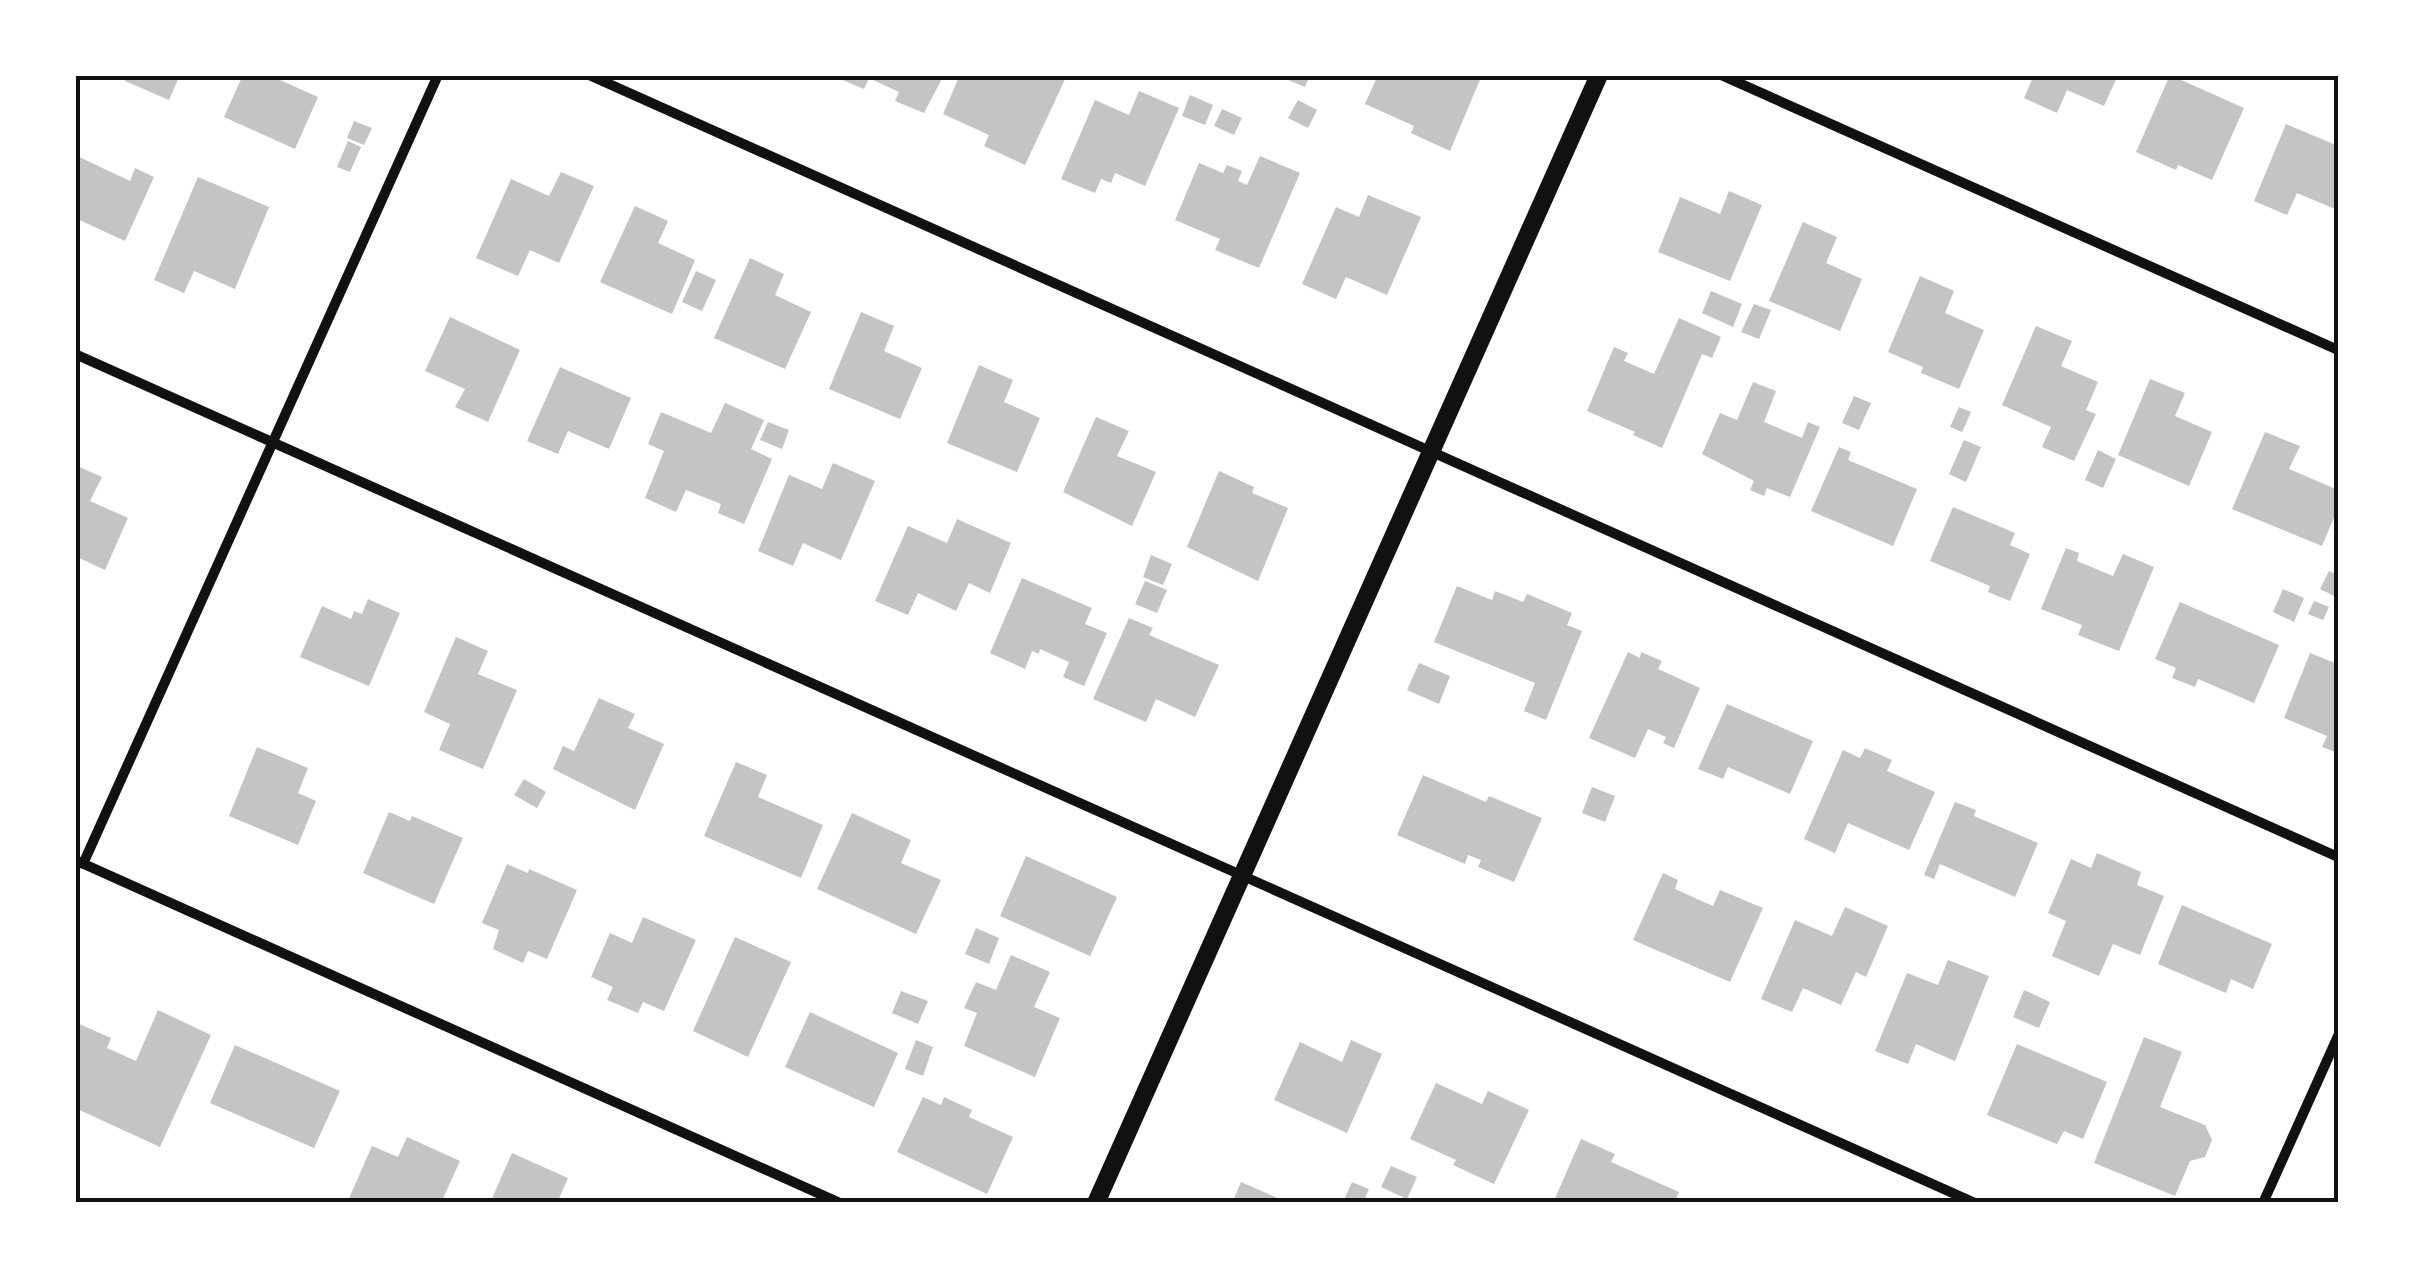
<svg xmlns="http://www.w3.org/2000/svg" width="2413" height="1278" font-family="Overpass,sans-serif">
<rect width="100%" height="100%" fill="#fff"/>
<!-- building -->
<path fill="#c4c4c4" d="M128,75H180L169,100L125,81Z
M243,75H283L280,80L318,97L295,149L224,117Z
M831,75H944L924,113L895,101L899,92L869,78L864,89Z
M960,75H1005L1016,80L1019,75H1067L1025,165L984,146L989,135L943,114Z
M1276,75H1310L1305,87Z
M1378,75H1482L1450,151L1411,133L1414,126L1365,104Z
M2034,75H2118L2104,106L2067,90L2057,113L2024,98Z
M2170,75L2244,108L2212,180L2178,165L2176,170L2136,152Z
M1139,91L1179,108L1145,186L1115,173L1111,183L1101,179L1095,193L1061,179L1095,100L1129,115Z
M1190,95L1213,105L1205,125L1182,116Z
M1298,100L1317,110L1308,128L1288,118Z
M1222,109L1242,118L1234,135L1214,126Z
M354,121L372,128L364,145L347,138Z
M2286,124L2338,146L2335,209L2297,193L2287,215L2254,201Z
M348,141L361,147L350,172L337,167Z
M75,155L130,181L135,168L154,177L125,241L75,218Z
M1260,156L1300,173L1259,268L1215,250L1220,239L1175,220L1199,163L1223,173L1227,165L1242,171L1238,181L1247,185Z
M561,172L594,186L559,263L530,250L518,276L476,258L511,179L549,196Z
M198,177L269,207L235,289L194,271L184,293L154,280Z
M1729,191L1762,205L1730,281L1658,252L1680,197L1720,214Z
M1368,195L1421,217L1387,295L1346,277L1336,299L1302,284L1336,207L1359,217Z
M635,206L668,221L658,243L695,260L672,314L600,282Z
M1803,222L1837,237L1826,263L1862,279L1840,331L1769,301Z
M750,258L784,274L775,295L811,312L785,369L714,338Z
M696,271L716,280L702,311L682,302Z
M1920,276L1954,291L1945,313L1984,330L1959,389L1921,373L1923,367L1888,352Z
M1711,291L1742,304L1733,327L1702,313Z
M1754,304L1771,310L1759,339L1741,332Z
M861,312L894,326L884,351L922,368L900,419L829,389Z
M450,317L520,350L488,422L455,407L465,389L425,371Z
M1679,318L1721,337L1712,358L1702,354L1662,448L1633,435L1635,432L1587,411L1614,347L1628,353L1624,361L1654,374Z
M2036,326L2072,341L2061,366L2098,382L2086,410L2096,414L2074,461L2042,447L2051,427L2002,405Z
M979,365L1013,380L1004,402L1040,418L1017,472L947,443Z
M560,367L631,398L609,449L568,431L558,454L527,441Z
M2150,379L2185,393L2175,416L2212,432L2189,486L2118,455Z
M1753,382L1776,391L1764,422L1802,438L1808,422L1820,427L1790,497L1767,488L1764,496L1750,490L1754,481L1702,454L1720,413L1737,420Z
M1854,396L1871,403L1859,430L1842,423Z
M725,403L764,420L751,449L772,459L744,524L718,513L721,504L686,490L676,512L645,498L664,451L648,444L661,412L711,433Z
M1959,407L1971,412L1962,432L1950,427Z
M1096,417L1129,431L1117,456L1156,472L1132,526L1063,492Z
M768,422L789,430L782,449L760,440Z
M2265,432L2300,446L2289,469L2338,490V508L2322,546L2232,509Z
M1964,440L1981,447L1966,482L1949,474Z
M1839,447L1851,452L1848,460L1917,489L1893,546L1811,511Z
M2098,450L2116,459L2103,488L2085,480Z
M833,463L875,481L841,560L803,543L793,566L758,551L789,475L822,489Z
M75,465L102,477L90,501L128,518L105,570L75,556Z
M1219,471L1254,487L1252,493L1288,508L1258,581L1187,547Z
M1953,507L2015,533L2010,545L2030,554L2010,601L1988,592L1990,586L1930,561Z
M957,519L1011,543L990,593L969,583L956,611L918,593L908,615L875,601L908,526L947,543Z
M2066,548L2079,553L2077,561L2113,576L2123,554L2154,567L2119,651L2078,635L2082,625L2041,609Z
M1151,555L1172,564L1163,585L1143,577Z
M2329,571L2338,575V598L2320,589Z
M1022,578L1092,608L1085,624L1107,633L1084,686L1063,677L1069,662L1040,649L1039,654L1032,651L1025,669L990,653Z
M1145,581L1167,590L1157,613L1135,604Z
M1457,586L1492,600L1495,591L1523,602L1527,594L1572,613L1567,625L1582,631L1546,720L1524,711L1535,683L1434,642Z
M2283,589L2304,598L2294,622L2273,612Z
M368,599L400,613L369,686L300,657L322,606L351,619L354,611L362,614Z
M2314,601L2329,607L2323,620L2308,614Z
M2180,602L2279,645L2254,703L2198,679L2195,687L2172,678L2176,668L2155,659Z
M1129,618L1153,628L1149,635L1219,665L1195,717L1156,699L1146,722L1093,699Z
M456,637L488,651L478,674L517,690L483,769L439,750L450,724L424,712Z
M1628,652L1640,658L1641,652L1662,661L1658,669L1700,688L1674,748L1663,743L1666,737L1648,729L1635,758L1589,738Z
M2310,653L2338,664V753L2322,747L2327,736L2284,718Z
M1419,663L1450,676L1439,704L1407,690Z
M599,698L635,714L628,728L664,744L635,810L553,769L563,746L574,751Z
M1727,704L1813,741L1790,794L1728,767L1723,779L1698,769Z
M257,747L308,768L298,793L316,801L298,845L229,816Z
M1865,748L1892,760L1887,771L1935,792L1909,850L1848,823L1835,853L1804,839L1843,750L1860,758Z
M736,762L767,775L758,797L823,825L801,878L704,836Z
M1423,775L1486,802L1489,796L1542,818L1514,882L1478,867L1481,860L1468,855L1465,864L1397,835Z
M524,779L546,792L537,808L514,795Z
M1592,787L1615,796L1605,822L1582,813Z
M1955,802L1976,810L1974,816L2038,843L2015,897L1940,864L1934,879L1924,875Z
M389,812L410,821L412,816L463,838L434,904L363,873Z
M852,813L911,840L901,863L941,880L916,934L817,889Z
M2097,853L2141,872L2137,885L2164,896L2140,955L2113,944L2099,976L2052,956L2066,921L2048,913L2071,859L2091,868Z
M1026,856L1117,897L1090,956L1000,916Z
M507,864L528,873L529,869L577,890L547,959L528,951L523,963L493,949L499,930L482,923Z
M1663,873L1678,880L1675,889L1713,906L1720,890L1763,908L1730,982L1633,940Z
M2182,905L2272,944L2253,989L2231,979L2226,993L2158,964Z
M1845,907L1888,926L1866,977L1856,972L1841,1005L1803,988L1792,1012L1761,999L1795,920L1832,936Z
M643,917L696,940L664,1011L643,1002L638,1013L607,1000L613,987L591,977L610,933L632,943Z
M976,928L999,938L989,964L965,954Z
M735,937L791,962L748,1057L693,1031Z
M1011,955L1050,972L1034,1007L1060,1018L1035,1077L964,1046L977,1013L964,1008L976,982L996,990Z
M1948,960L1989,976L1955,1061L1916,1044L1908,1064L1875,1051L1907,973L1938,985Z
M2024,990L2050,1002L2039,1028L2013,1017Z
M901,991L928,1001L918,1024L892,1013Z
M158,1010L211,1035L160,1147L75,1108V1022L111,1038L107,1048L136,1061Z
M810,1012L898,1053L874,1107L785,1067Z
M2144,1037L2182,1052L2160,1107L2205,1125L2212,1140L2205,1157L2190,1161L2175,1196L2094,1163Z
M916,1040L933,1047L923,1076L905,1069Z
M1351,1040L1382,1054L1347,1133L1274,1100L1300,1042L1342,1062Z
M2017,1044L2107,1082L2083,1139L2064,1131L2057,1144L1987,1115Z
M235,1045L340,1091L314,1148L210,1103Z
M1436,1083L1482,1104L1488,1091L1529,1110L1494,1184L1453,1165L1456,1160L1410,1139Z
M923,1097L941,1105L944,1097L972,1110L969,1117L1013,1137L987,1194L897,1152Z
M407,1137L460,1161L441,1203H347L372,1146L398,1157Z
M1581,1139L1615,1154L1611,1162L1679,1192L1674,1203H1553Z
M512,1153L568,1178L557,1203H490Z
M1391,1166L1417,1177L1407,1199L1381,1187Z
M1241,1182L1289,1203H1232Z
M1352,1182L1369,1189L1363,1203L1343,1202Z"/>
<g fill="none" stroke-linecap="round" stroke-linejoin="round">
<!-- minor -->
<path stroke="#111" stroke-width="10" d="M589,75L2338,857
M1721,75L2338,350
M75,354L1975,1203
M75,860L840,1203
M83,864L438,75
M2263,1203L2338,1036"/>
<!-- tertiary -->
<path stroke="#111" stroke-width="18" d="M1096,1203L1599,75"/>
</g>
<!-- border -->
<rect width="2413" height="1278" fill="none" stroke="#ffffff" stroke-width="155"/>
<rect x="78" y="78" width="2258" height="1122" fill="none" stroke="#111" stroke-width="4"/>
</svg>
